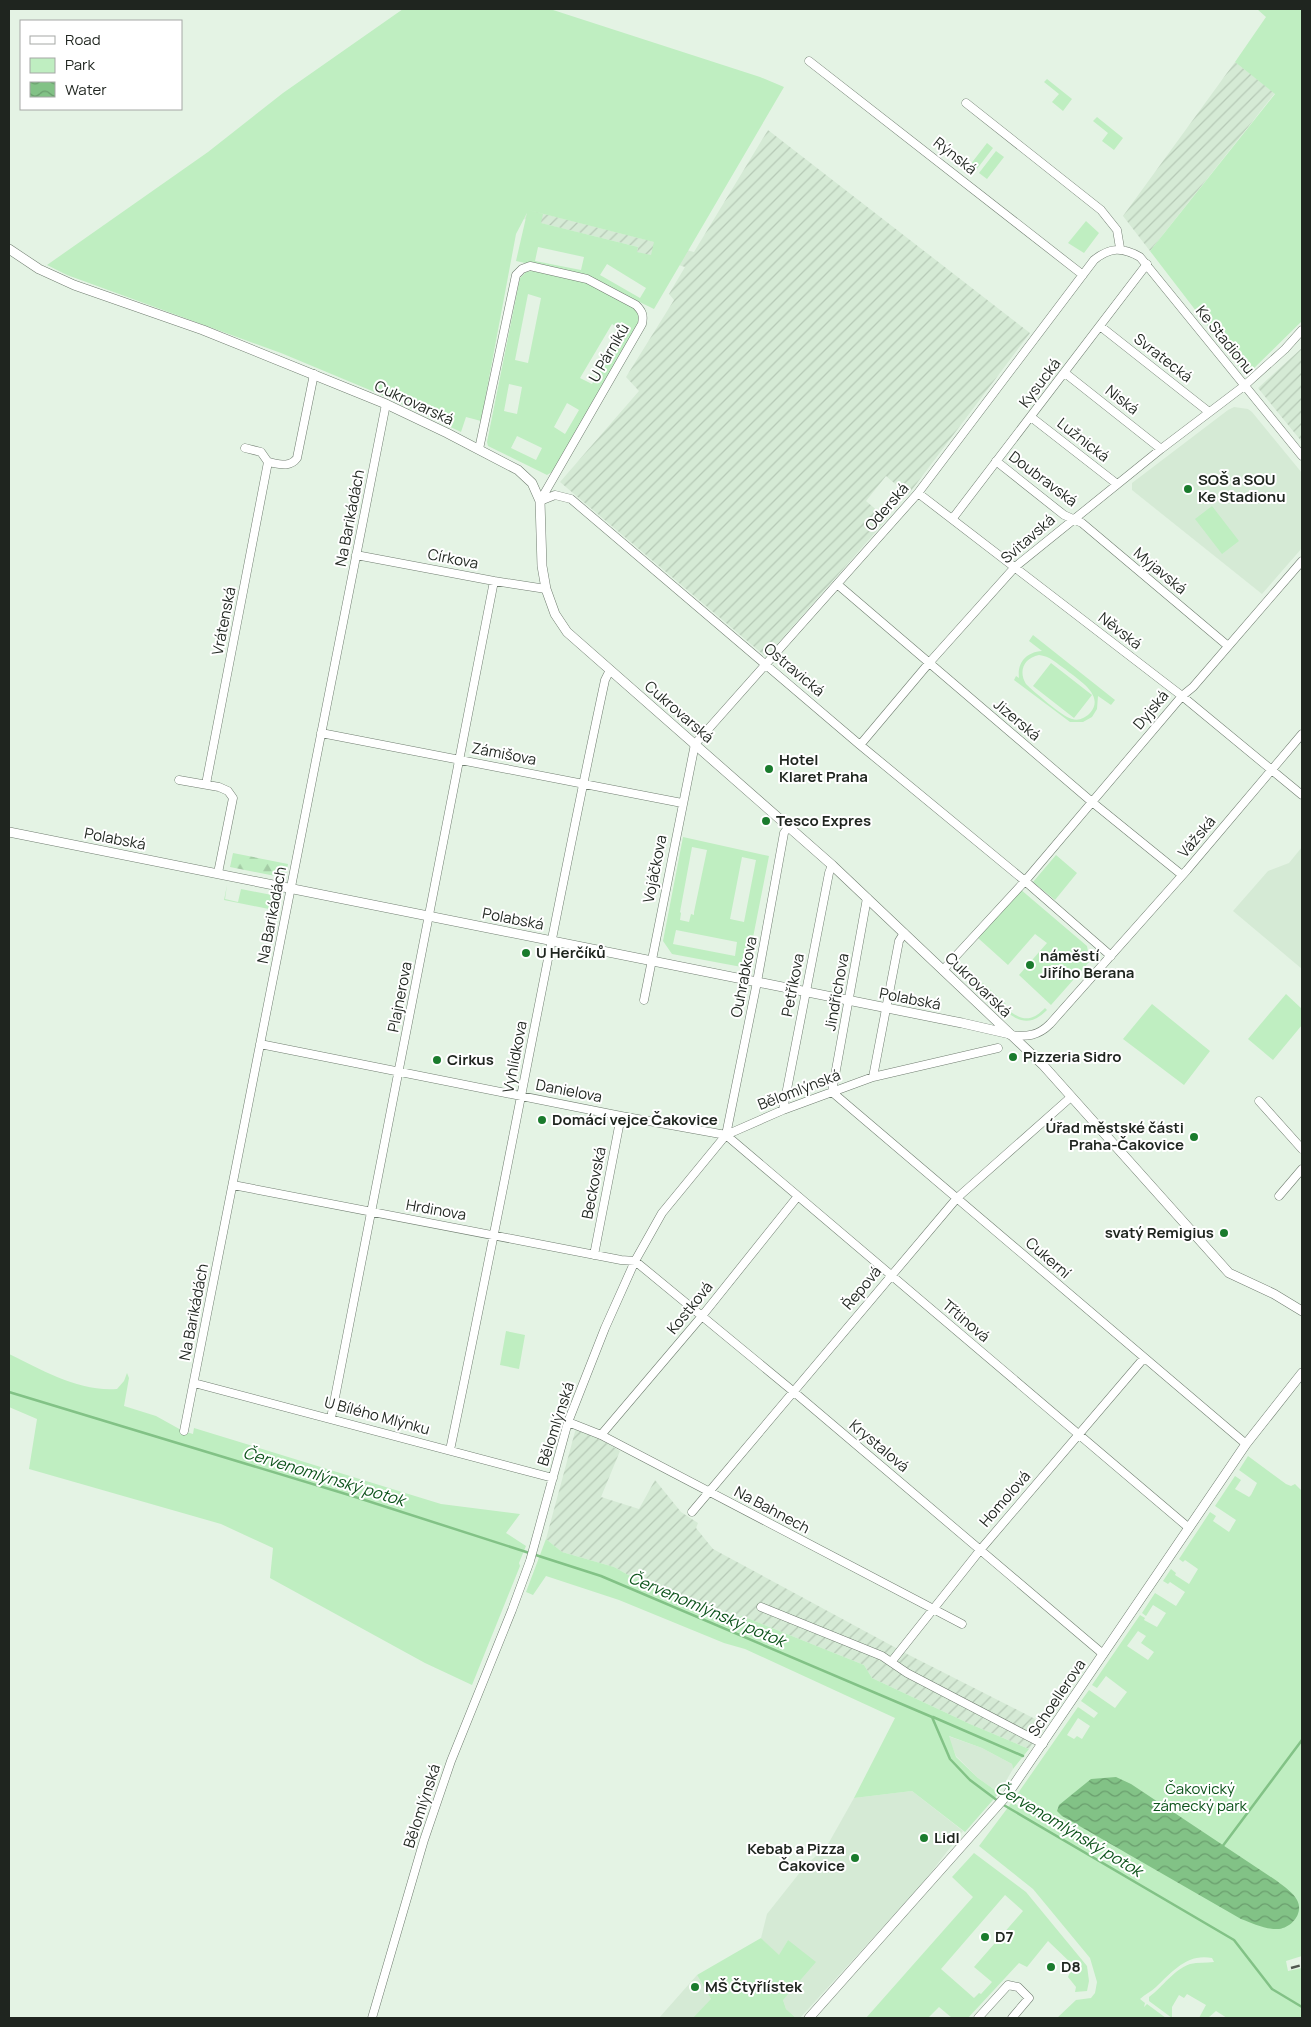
<svg xmlns="http://www.w3.org/2000/svg" width="1311" height="2027" font-family="Manrope,sans-serif">
<defs>
<pattern id="industrial-furrows" width="10" height="10" patternUnits="userSpaceOnUse" patternTransform="scale(1.25)"><rect width="10" height="10" fill="#d5ead5"/><path d="M-1 1l2-2M0 10L10 0M9 11l2-2" fill="none" stroke="#b6c9b6"/></pattern>
<pattern id="forest-firs" width="22" height="20" patternUnits="userSpaceOnUse" patternTransform="scale(1.25)"><rect width="22" height="20" fill="#bfeec1"/><path d="M5 1l3.5 6h-7zM16 11l3.5 6h-7z" fill="#a4cca5"/></pattern>
<pattern id="water-waves" width="16" height="10" patternUnits="userSpaceOnUse" patternTransform="scale(1.25)"><rect width="16" height="10" fill="#82c286"/><path d="M0 5q4-4 8 0t8 0" fill="none" stroke="#6a9d6d"/></pattern>
</defs>
<rect width="100%" height="100%" fill="#e4f3e4"/>
<!-- built -->
<path fill="#d5ead5" d="M1234,407L1248,409L1252,412L1302,473V548L1262,594L1132,490V483L1228,410Z
M1302,847V969L1233,911L1268,871L1289,863Z
M948,1736L982,1748L1012,1764L1013,1769L999,1793L978,1778L956,1756Z
M912,1791L963,1831L922,1884L800,2018H796L786,2009L783,2000L788,1940L779,1956L761,1938L767,1914L805,1866L827,1846L854,1798Z
M697,1975L711,1999L734,2018H659Z"/>
<!-- industrial -->
<path fill="url(#industrial-furrows)" d="M1235,62L1275,93L1150,251L1123,216Z
M768,130L1030,333L908,495L886,476L866,501L887,519L766,657L560,482L639,391L626,377L674,300L669,294L685,267L637,252L638,247L524,219L529,210L694,252Z
M1302,348V442L1258,388Z
M576,1428L598,1438L620,1451L601,1497L639,1509L655,1480L681,1512L698,1523L696,1528L713,1549L909,1655L1045,1724L1029,1749L970,1724L872,1678L864,1665L742,1616L734,1620L679,1595L632,1577L614,1567L562,1552L546,1539Z"/>
<!-- green -->
<path fill="#bfeec1" fill-rule="evenodd" d="M403,9H550L760,77L784,87L654,309L586,276L516,261L527,213L516,234L481,421L466,417L461,432L389,398L281,353L67,275L47,265L208,152L283,93ZM528,210L654,242L651,255L637,252L638,247L541,223L543,214ZM538,247L584,257L581,270L535,261ZM607,264L646,288L640,298L600,275Z
M1257,9H1302V321L1246,376L1150,251L1275,94L1235,62L1266,17Z
M1047,79L1072,99L1063,111L1052,102L1059,94L1044,82Z
M1097,117L1123,138L1114,150L1102,141L1108,133L1093,121Z
M987,143L993,148L973,174L959,163L962,160L970,165Z
M996,151L1004,157L987,179L979,173Z
M1086,221L1099,233L1084,253L1068,243Z
M532,271L584,281L637,308L641,320L552,472L547,475L488,446L487,442L520,278L526,272ZM528,294L541,298L528,363L515,360ZM612,324L622,331L592,384L580,378ZM509,384L522,387L517,414L504,411ZM567,403L579,410L565,434L554,427ZM517,436L542,448L536,460L511,448Z
M1212,506L1239,541L1222,554L1195,519Z
M1033,635L1115,700L1111,705L1098,696L1097,709L1092,717L1083,722H1070L1014,680L1016,676L1019,678C1017,663 1026,652 1042,651L1029,641ZM1039,655C1050,656 1056,663 1065,669C1077,679 1106,695 1090,713C1085,718 1079,721 1072,719C1063,717 1033,691 1026,684C1018,671 1024,658 1039,655Z
M1051,663L1092,695L1074,718L1033,686Z
M683,837L769,856L747,968L672,954L663,941ZM692,847L707,850L694,912V915L691,914L689,922L680,920L681,913L680,912ZM742,857L756,860L744,922L730,919ZM676,930L737,942L735,956L673,944Z
M1056,855L1077,873L1055,900L1033,882Z
M227,885L225,899L238,902L241,889L282,897L279,911L224,900Z
M1020,889L1087,946L1090,961L1051,1005L1019,975L1047,943L1035,934L1008,965L978,938L979,934Z
M955,961L981,985L983,983L1006,1004L1004,1006C1019,1020 1030,1024 1045,1008L1047,1010C1027,1030 1014,1019 997,1003L999,1000L986,988L983,991L953,963Z
M1286,994L1302,1009V1025L1273,1060L1248,1039Z
M1152,1004L1210,1051L1184,1085L1123,1039Z
M506,1331L525,1335L519,1369L500,1365Z
M9,1354C42,1370 79,1392 117,1389L124,1381L127,1373L129,1378L124,1406L156,1416L183,1431L193,1434L194,1428L441,1504L520,1514L506,1533L526,1546L519,1563L520,1566L472,1685L425,1663L270,1578L273,1548L221,1524L29,1469L37,1419L9,1407Z
M1248,1456L1286,1484L1291,1486L1295,1484L1302,1491V1956L1286,1961L1288,1971L1302,1968V2018H1227L1216,2011L1208,2018H1199L1206,2005L1187,1994L1184,1998L1179,1995L1172,2007V2018L1149,2001V1997C1163,1987 1173,1970 1190,1964C1198,1962 1206,1963 1214,1962L1212,1958C1187,1953 1172,1972 1156,1987C1151,1992 1145,1994 1140,1999L1145,2003L1144,2007L1147,2004L1166,2018H1057L1076,2000L1091,1998L1095,1993L1097,1982L1090,1958L1033,1889L979,1846L1012,1802L1022,1808L1028,1805L1016,1796L1078,1707L1094,1718L1098,1713L1081,1701L1089,1690L1115,1708L1127,1692L1106,1676L1097,1688L1092,1685L1140,1615L1145,1618L1144,1620L1157,1627L1166,1613L1153,1605L1146,1616L1142,1613L1155,1593L1176,1606L1185,1592L1170,1582L1168,1584L1163,1581L1171,1569L1176,1573L1175,1575L1189,1584L1198,1569L1185,1560L1183,1562L1179,1559L1210,1512L1216,1516L1213,1521L1229,1532L1236,1520L1215,1506L1235,1476L1241,1480L1235,1489L1249,1497L1251,1495L1257,1483L1239,1470ZM1138,1631L1146,1636L1141,1643L1154,1652L1148,1660L1127,1646ZM1078,1718L1090,1726L1082,1739L1077,1736L1074,1739L1067,1735Z
M546,1539L562,1552L614,1567L632,1577L679,1595L734,1620L742,1616L864,1665L872,1678L970,1724L1029,1749L1013,1769L1012,1764L982,1748L949,1736L956,1757L978,1778L999,1793L965,1832L912,1791L854,1798L895,1718L745,1649L724,1643L619,1600L546,1576L533,1595L526,1592Z
M974,1853L1026,1892L1087,1966L1089,1981L1087,1991L1075,1992L1076,1987L1068,1977L1073,1965L1048,1941L1027,1967L1019,1963L968,2018H952L939,2007L928,2018H866L973,1897L952,1877ZM1005,1895L1023,1911L974,1967L992,1982L981,1994L979,1993L974,1998L941,1969Z
M761,1938L779,1955L788,1940L816,1962L783,2000L786,2009L796,2018H693L711,1999L697,1975Z"/>
<!-- forest -->
<path fill="url(#forest-firs)" d="M233,853L288,864L285,878L230,867Z"/>
<!-- water -->
<path fill="url(#water-waves)" d="M1116,1777L1131,1784L1277,1881C1283,1886 1294,1893 1297,1900C1304,1913 1292,1927 1279,1929C1266,1930 1252,1923 1241,1919L1062,1816L1057,1811L1059,1805L1091,1779Z"/>
<g fill="none" stroke-linecap="round" stroke-linejoin="round">
<!-- stream -->
<path stroke="#82c286" stroke-width="2.5" d="M9,1392L349,1495L601,1576L932,1717L950,1759L970,1780L998,1801
M933,1717L1023,1756
M1002,1804L1234,1940L1272,1989L1302,2007
M1222,1847L1302,1740"/>
<!-- minor casing -->
<g stroke="#707d70" stroke-width="9">
<path id="minor" d="M809,61L1083,275
M966,103L1101,210L1117,230L1120,248
M1100,326L1209,412
M1065,373L1161,449
M1031,417L1117,484
M245,448L261,452L268,462C279,464 290,468 297,458L314,374
M479,449L516,275L522,269L530,266L587,279L636,305C642,311 644,315 642,324L540,501
M996,461L1064,515L1082,523L1228,646
M918,493L1182,696L1302,795
M540,501L555,495L571,499L860,745L1025,881L1111,956
M953,518L1147,264
M356,555L494,581L546,589
M837,584L1092,802L1182,875
M321,733L682,803
M860,745L929,663L1015,567L1161,449L1244,386L1285,349L1302,330
M179,780L219,787L228,791L233,798L218,873
M206,784L268,462
M943,970L1025,881L1182,696L1193,687L1302,561
M644,1000L695,744L918,493L1094,260C1110,247 1122,247 1140,257L1302,456
M1010,1035C1027,1037 1038,1036 1050,1024L1187,870L1302,734
M260,1044L621,1116L726,1135
M873,1077L899,941L904,933
M832,1092L1246,1444
M832,1092L867,898
M1259,1101L1302,1149
M783,1110L829,873L832,865
M726,1135L1189,1528
M726,1135L757,982L784,833L789,826
M233,1185L621,1260L635,1261L794,1392L1103,1654
M1279,1196L1302,1169
M594,1255L621,1116
M194,1383L553,1478
M331,1418L494,581
M568,1422L601,1435L962,1624
M184,1431L386,404
M601,1435L702,1316L798,1196
M450,1450C504,1194 550,936 605,680L610,670
M692,1512L957,1198L1071,1097
M761,1607L882,1656L907,1673L1043,1744
M892,1661L981,1549L1144,1358
M372,2018L424,1840L451,1761L512,1610L530,1561L568,1422L605,1328L635,1261L662,1213L726,1135L783,1110L873,1077L998,1048
M978,2018L1008,1985L1018,1987L1029,1998L1012,2018"/>
</g>
<!-- tertiary casing -->
<g stroke="#707d70" stroke-width="10">
<path id="tertiary" d="M9,249L39,269L74,285L203,330L386,404L447,433L518,470L532,483L540,501L542,566L546,589L555,614L567,632L832,865L1043,1065L1229,1273L1274,1294L1302,1311
M9,832L962,1023L1010,1034
M809,2018L1007,1795L1246,1444L1302,1373"/>
</g>
<!-- minor -->
<use href="#minor" stroke="#fff" stroke-width="8"/>
<!-- tertiary -->
<use href="#tertiary" stroke="#fff" stroke-width="9"/>
<!-- rail -->
<path stroke="#505850" stroke-width="2.5" stroke-dasharray="9 9" stroke-linecap="butt" d="M1291,1968L1302,1965"/>
</g>
<!-- markers -->
<g fill="#1a7b2d" stroke="#fff" stroke-width="2">
<circle cx="1188" cy="489" r="5"/>
<circle cx="769" cy="769" r="5"/>
<circle cx="766" cy="821" r="5"/>
<circle cx="526" cy="953" r="5"/>
<circle cx="1030" cy="965" r="5"/>
<circle cx="1013" cy="1057" r="5"/>
<circle cx="437" cy="1060" r="5"/>
<circle cx="542" cy="1120" r="5"/>
<circle cx="1194" cy="1137" r="5"/>
<circle cx="1224" cy="1233" r="5"/>
<circle cx="924" cy="1838" r="5"/>
<circle cx="855" cy="1858" r="5"/>
<circle cx="985" cy="1937" r="5"/>
<circle cx="1051" cy="1967" r="5"/>
<circle cx="695" cy="1987" r="5"/>
</g>
<g text-anchor="middle" stroke-width="4" stroke-linejoin="round" paint-order="stroke">
<!-- street labels -->
<g font-size="15" fill="#1f251f" stroke="#fff">
<text transform="translate(955 156) rotate(38)" y="5">Rýnská</text>
<text transform="translate(1225 340) rotate(51)" y="5">Ke Stadionu</text>
<text transform="translate(609 353) rotate(-60)" y="5">U Párníků</text>
<text transform="translate(1163 358) rotate(38)" y="5">Svratecká</text>
<text transform="translate(1040 383) rotate(-53)" y="5">Kysucká</text>
<text transform="translate(1122 400) rotate(38)" y="5">Niská</text>
<text transform="translate(414 403) rotate(25)" y="5">Cukrovarská</text>
<text transform="translate(1083 440) rotate(38)" y="5">Lužnická</text>
<text transform="translate(1043 479) rotate(37)" y="5">Doubravská</text>
<text transform="translate(887 507) rotate(-49)" y="5">Oderská</text>
<text transform="translate(350 518) rotate(-79)" y="5">Na Barikádách</text>
<text transform="translate(1028 539) rotate(-41)" y="5">Svitavská</text>
<text transform="translate(453 559) rotate(11)" y="5">Církova</text>
<text transform="translate(1160 571) rotate(40)" y="5">Myjavská</text>
<text transform="translate(224 621) rotate(-79)" y="5">Vrátenská</text>
<text transform="translate(1120 631) rotate(38)" y="5">Něvská</text>
<text transform="translate(794 670) rotate(40)" y="5">Ostravická</text>
<text transform="translate(1151 710) rotate(-50)" y="5">Dyjská</text>
<text transform="translate(679 712) rotate(41)" y="5">Cukrovarská</text>
<text transform="translate(1017 720) rotate(40)" y="5">Jizerská</text>
<text transform="translate(504 754) rotate(11)" y="5">Zámišova</text>
<text transform="translate(1197 837) rotate(-50)" y="5">Vážská</text>
<text transform="translate(115 839) rotate(11)" y="5">Polabská</text>
<text transform="translate(655 869) rotate(-79)" y="5">Vojáčkova</text>
<text transform="translate(272 915) rotate(-79)" y="5">Na Barikádách</text>
<text transform="translate(513 919) rotate(11)" y="5">Polabská</text>
<text transform="translate(744 977) rotate(-79)" y="5">Ouhrabkova</text>
<text transform="translate(793 985) rotate(-79)" y="5">Petříkova</text>
<text transform="translate(978 985) rotate(44)" y="5">Cukrovarská</text>
<text transform="translate(837 992) rotate(-80)" y="5">Jindřichova</text>
<text transform="translate(400 997) rotate(-79)" y="5">Plajnerova</text>
<text transform="translate(910 999) rotate(11)" y="5">Polabská</text>
<text transform="translate(515 1057) rotate(-79)" y="5">Vyhlídkova</text>
<text transform="translate(799 1090) rotate(-21)" y="5">Bělomlýnská</text>
<text transform="translate(569 1091) rotate(11)" y="5">Danielova</text>
<text transform="translate(594 1183) rotate(-79)" y="5">Beckovská</text>
<text transform="translate(436 1210) rotate(10)" y="5">Hrdinova</text>
<text transform="translate(1048 1258) rotate(41)" y="5">Cukerní</text>
<text transform="translate(862 1288) rotate(-50)" y="5">Řepová</text>
<text transform="translate(690 1308) rotate(-51)" y="5">Kostková</text>
<text transform="translate(194 1312) rotate(-79)" y="5">Na Barikádách</text>
<text transform="translate(966 1321) rotate(40)" y="5">Třtinová</text>
<text transform="translate(377 1416) rotate(15)" y="5">U Bílého Mlýnku</text>
<text transform="translate(556 1424) rotate(-72)" y="5">Bělomlýnská</text>
<text transform="translate(879 1446) rotate(40)" y="5">Krystalová</text>
<text transform="translate(1005 1499) rotate(-49)" y="5">Homolová</text>
<text transform="translate(772 1510) rotate(28)" y="5">Na Bahnech</text>
<text transform="translate(1057 1698) rotate(-56)" y="5">Schoellerova</text>
<text transform="translate(422 1806) rotate(-72)" y="5">Bělomlýnská</text>
</g>
<!-- poi labels -->
<g font-size="15" font-weight="bold" fill="#1f251f" stroke="#fff" text-anchor="start">
<text x="1198" y="485">SOŠ a SOU<tspan x="1198" dy="17">Ke Stadionu</tspan></text>
<text x="779" y="765">Hotel<tspan x="779" dy="17">Klaret Praha</tspan></text>
<text x="776" y="826">Tesco Expres</text>
<text x="536" y="958">U Herčíků</text>
<text x="1040" y="961">náměstí<tspan x="1040" dy="17">Jiřího Berana</tspan></text>
<text x="1023" y="1062">Pizzeria Sidro</text>
<text x="447" y="1065">Cirkus</text>
<text x="552" y="1125">Domácí vejce Čakovice</text>
<text x="1184" y="1133" text-anchor="end">Úřad městské části<tspan x="1184" dy="17">Praha-Čakovice</tspan></text>
<text x="1214" y="1238" text-anchor="end">svatý Remigius</text>
<text x="934" y="1843">Lidl</text>
<text x="845" y="1854" text-anchor="end">Kebab a Pizza<tspan x="845" dy="17">Čakovice</tspan></text>
<text x="995" y="1942">D7</text>
<text x="1061" y="1972">D8</text>
<text x="705" y="1992">MŠ Čtyřlístek</text>
</g>
<!-- park labels -->
<g font-size="15" fill="#0d541b" stroke="#fff">
<text x="1200" y="1794">Čakovický<tspan x="1200" dy="17">zámecký park</tspan></text>
</g>
<!-- water labels -->
<g font-size="16" font-style="italic" fill="#0d531b" stroke="#fff">
<text transform="translate(324 1476) rotate(17)" y="6">Červenomlýnský potok</text>
<text transform="translate(707 1609) rotate(23)" y="6">Červenomlýnský potok</text>
<text transform="translate(1069 1829) rotate(31)" y="6">Červenomlýnský potok</text>
</g>
</g>
<!-- border -->
<rect width="1311" height="2027" fill="none" stroke="#1f251f" stroke-width="20"/>
<!-- legend -->
<rect x="20" y="20" width="162" height="90" fill="#ffffff" stroke="#a5a8a5"/>
<rect x="30" y="36" width="25" height="8" fill="#ffffff" stroke="#a5a8a5"/>
<text x="65" y="45" font-size="15" fill="#1f251f">Road</text>
<rect x="30" y="58" width="25" height="15" fill="#bfeec1" stroke="#a5a8a5"/>
<text x="65" y="70" font-size="15" fill="#1f251f">Park</text>
<rect x="30" y="82" width="25" height="15" fill="url(#water-waves)" stroke="#a5a8a5"/>
<text x="65" y="95" font-size="15" fill="#1f251f">Water</text>
</svg>
